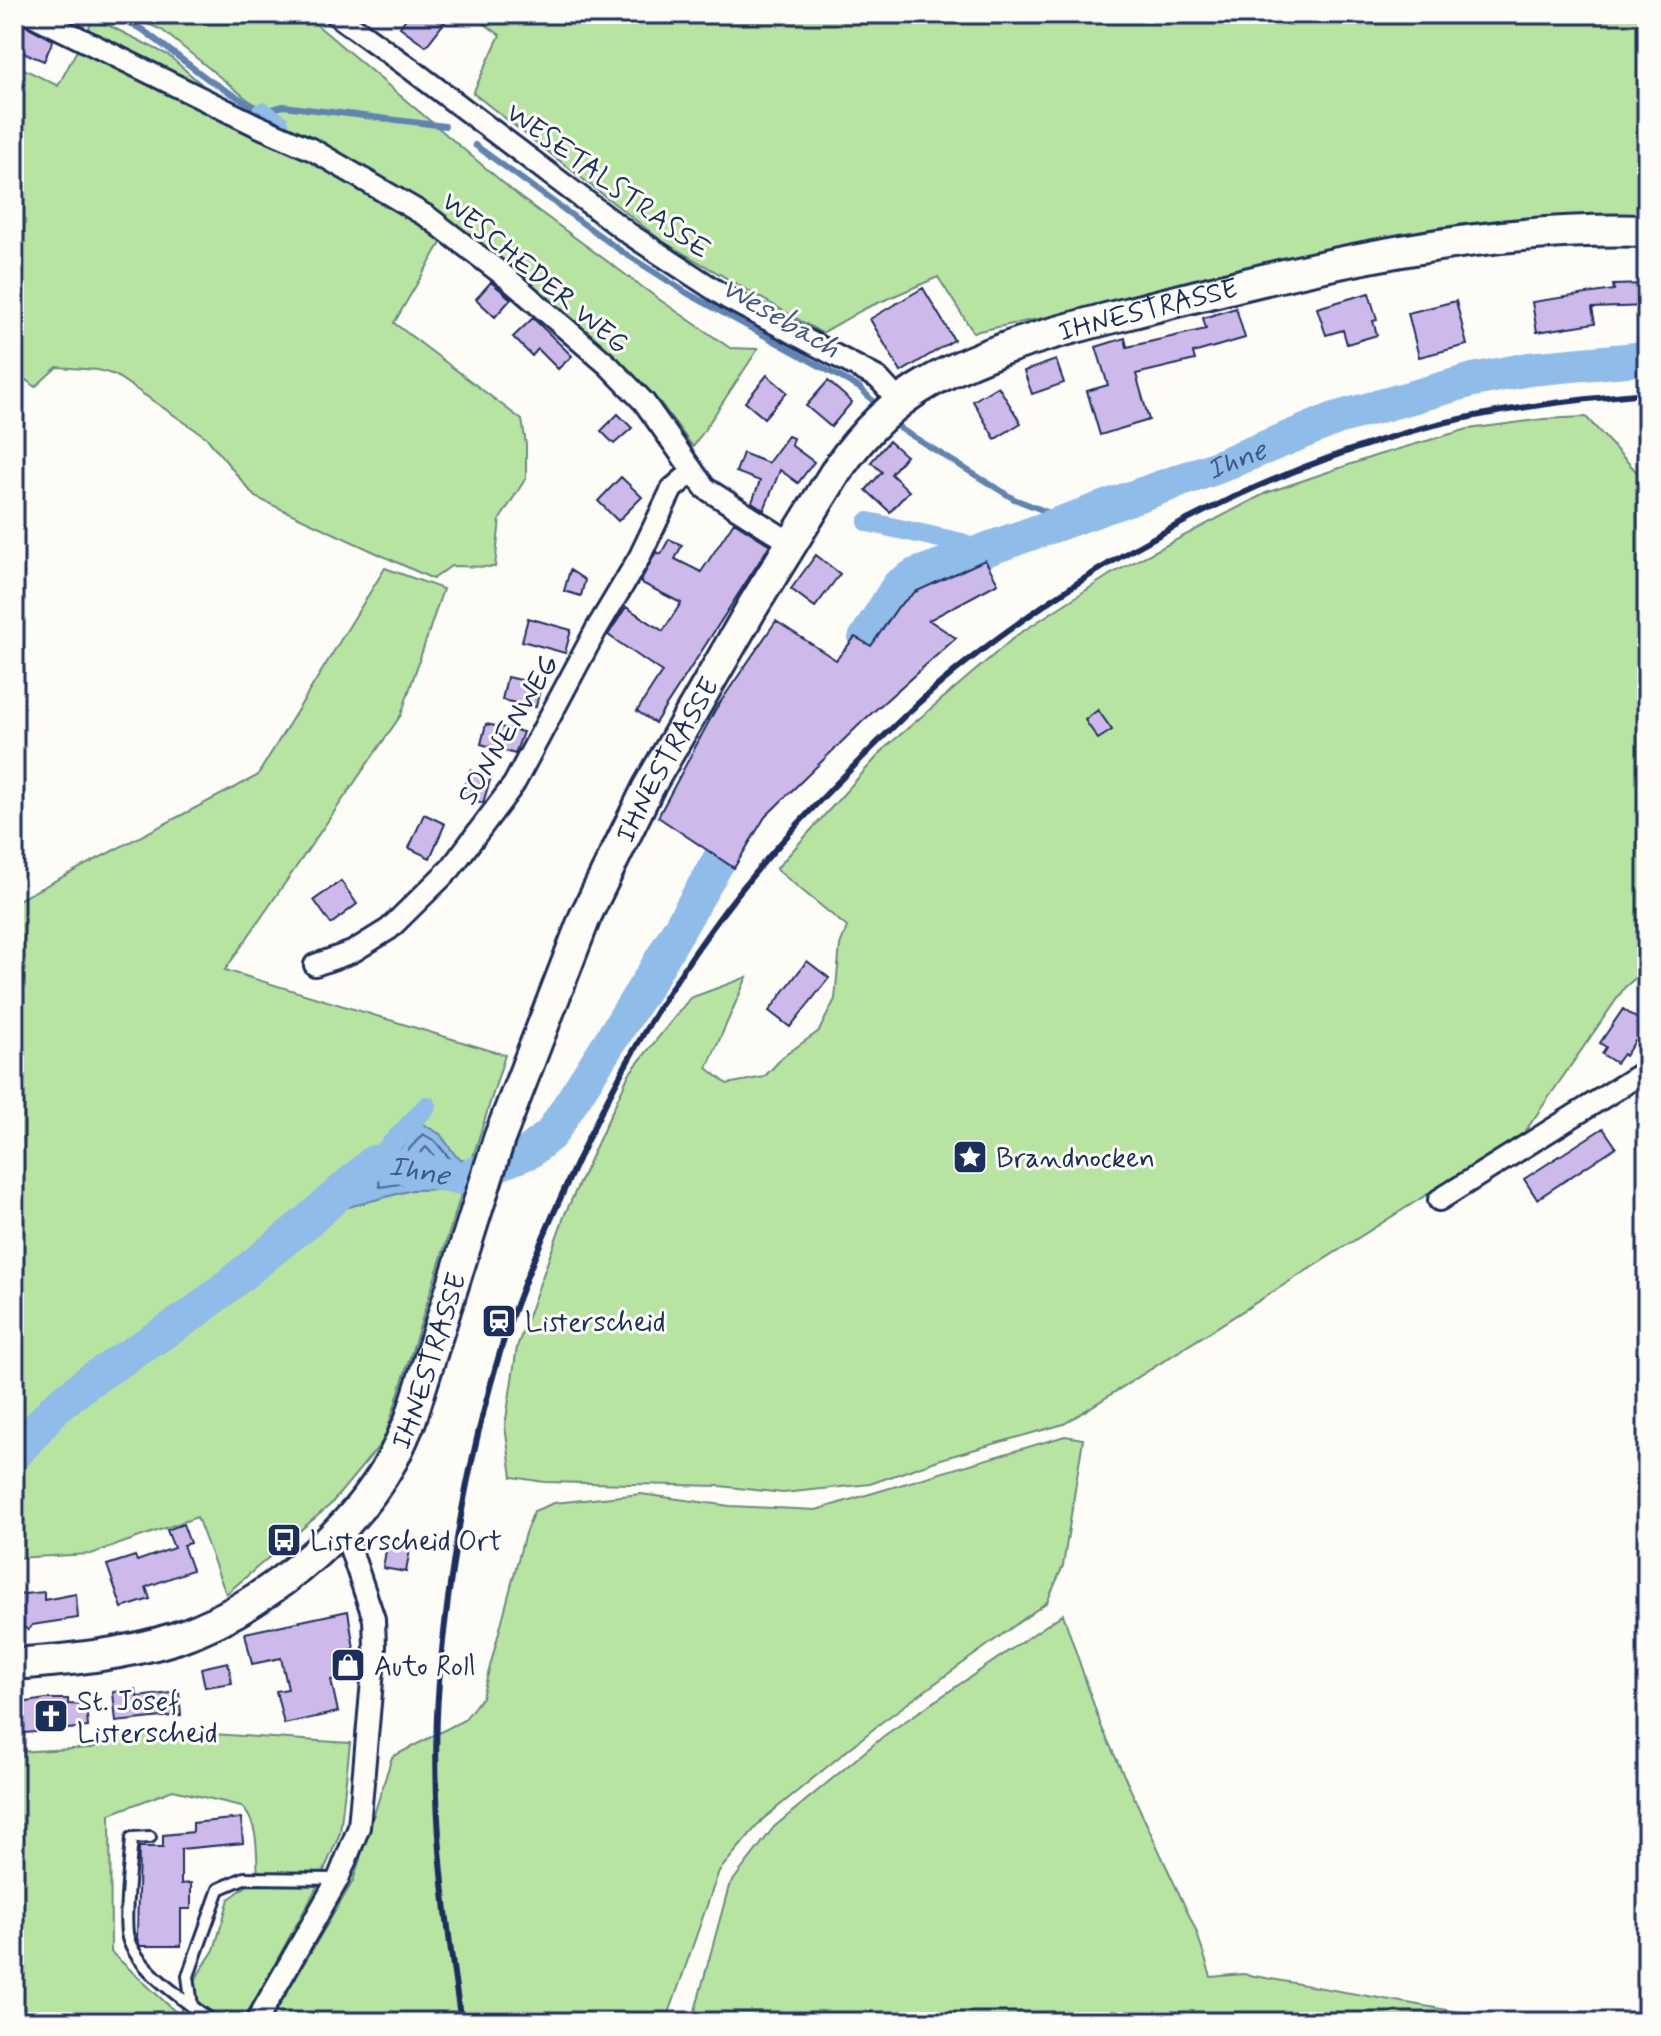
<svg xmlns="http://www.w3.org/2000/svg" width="1661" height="2036" font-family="Mynerve,sans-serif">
<rect width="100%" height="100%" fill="#fdfcf7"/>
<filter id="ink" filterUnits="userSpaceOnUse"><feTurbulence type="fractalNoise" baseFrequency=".0125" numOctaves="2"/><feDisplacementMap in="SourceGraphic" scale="16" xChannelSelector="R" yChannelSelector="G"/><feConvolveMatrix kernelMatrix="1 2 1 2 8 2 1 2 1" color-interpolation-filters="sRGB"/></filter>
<g filter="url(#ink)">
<!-- green -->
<path fill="#b8e4a1" stroke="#6a8a80" stroke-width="2" fill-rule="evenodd" d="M126,14H304L521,198L660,300L730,348L758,349L693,447L659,401L490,258L247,99L162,30Z
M471,14H1647V216C1461,209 1283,261 1104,305C1060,315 1016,323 973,332L938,277L864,309L822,333L662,241L473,93L500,35Z
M94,18L168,55L215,96L445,236L394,323L522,420L526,444V478L500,519L495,567L451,566L433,579L255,497L206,437L115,375L98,370L57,367L35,387L14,371V64L58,86Z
M1586,417L1647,483V968L1625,987L1524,1133L1064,1424L941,1459L870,1484L783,1493L720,1486L544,1482L512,1477L505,1426L517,1347L565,1214L629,1074L690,998L747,977L707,1068L727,1084L764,1077L784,1056L819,1031L835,999L840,945L847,927L776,869L886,747L1017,635L1111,574L1266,493L1378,455L1468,429L1544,419Z
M385,568L443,589L401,715L225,970L505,1055L384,1440L330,1505L226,1594L197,1517L91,1554L14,1558V902L257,776Z
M1065,1436L1083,1439L1063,1566L1047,1602L882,1722L762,1820L719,1871L666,2022H269L353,1881L392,1757L464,1720L482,1697L525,1533L534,1511L554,1503L641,1494L730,1506L816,1510Z
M1063,1614L1101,1726L1196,1930L1211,1977L1243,1974L1515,2022H692L729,1886L774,1827L885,1735Z
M197,1733L350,1743L340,1833L317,1887L243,2022H14V1752L92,1748L122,1735ZM173,1790L241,1806C260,1824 256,1853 258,1877L229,1899L214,1950L199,1973L179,2015L111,1952L110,1814Z"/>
<!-- water -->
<path fill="#8fbce9" stroke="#6184b1" stroke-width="2" d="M421,1123L440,1134L456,1156L467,1163L459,1189L412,1190L349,1207V1200L353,1195L386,1165Z"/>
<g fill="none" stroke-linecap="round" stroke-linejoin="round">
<!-- shore -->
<path stroke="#496796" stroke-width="2" d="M423,1134L435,1141L456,1166L453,1180L412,1182L380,1187L379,1182Z
M426,1147L436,1158L440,1170L410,1171L409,1165Z"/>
<!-- stream -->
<path stroke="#6184b1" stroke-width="6" d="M109,14L143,30L209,80L262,112L283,106L445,126
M475,145L621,251L687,293L860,388L880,408
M891,419L901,429L1014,499L1068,520"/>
<!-- canal -->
<path stroke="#8fbce9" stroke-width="20" d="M262,112L279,123
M868,522L962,543L974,553
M374,1162L427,1106"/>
<!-- river -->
<g stroke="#8fbce9" stroke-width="34">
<path id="s1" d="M865,639L898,586L915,575L1215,468L1337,418L1473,380L1529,369L1647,358"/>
<path id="s2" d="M14,1455L55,1408L89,1381L193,1314L309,1220L374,1162L463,1178L529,1152L551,1134L651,977L719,860"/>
</g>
</g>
<!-- building -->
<path fill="#cebaea" stroke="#1b2f5e" stroke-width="2" d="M409,14H451L426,46L400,27Z
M14,19L53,40L44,61L14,49Z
M491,282L511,299L495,317L476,299Z
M1647,284V306L1592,308L1595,323L1537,332L1532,302L1614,290L1613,285Z
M923,288L954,340L901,372L870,319Z
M1369,293L1377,320L1373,321L1377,335L1347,344L1343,330L1326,335L1317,308Z
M1456,301L1467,345L1419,357L1408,313Z
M1236,308L1245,338L1193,353L1195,360L1136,374L1149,420L1100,435L1087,391L1108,385L1096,347L1125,338L1127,347L1206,329L1203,318Z
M533,318L572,356L558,369L538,349L532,356L513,337Z
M1056,360L1064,383L1032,394L1024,371Z
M767,375L787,392L764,418L745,402Z
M828,381L852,402L831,427L806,406Z
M998,386L1021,423L995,439L973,401Z
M618,414L632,428L614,444L601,431Z
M788,436L793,438L791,445L814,462L798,483L780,470L764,510L752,502L760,481L736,472L743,453L768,463Z
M889,441L906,456L891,474L909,491L890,512L866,490L882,472L871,462Z
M621,477L642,497L618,521L598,501Z
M734,522L770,545L655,723L637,711L662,672L608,635L626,607L663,631L681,603L640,582L656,552L661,554L669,539L682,545L675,559L701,572Z
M816,555L840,574L815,607L791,589Z
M985,560L998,583L929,620L956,638L863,721L765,817L734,868L658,817L715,710L776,621L836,660L855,637L871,646L898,607L915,592Z
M570,570L585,580L581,596L564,591Z
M528,618L571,630L565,653L522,641Z
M507,677L541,684L536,707L502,700Z
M1098,710L1112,730L1098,739L1085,720Z
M486,724L523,732L515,754L481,744Z
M470,770L491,777L483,803L462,796Z
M424,814L445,824L430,858L409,848Z
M341,881L357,904L331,924L314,900Z
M807,961L829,978L790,1027L769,1011Z
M1623,1009L1646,1025L1625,1056L1623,1054L1616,1063L1602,1054L1606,1047L1600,1043Z
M1603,1128L1616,1147L1537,1199L1524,1179Z
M183,1524L190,1543L183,1545L192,1570L146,1587L150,1599L122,1608L107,1565L135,1556L137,1561L174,1548L167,1530Z
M388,1539L411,1543L406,1572L383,1568Z
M44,1592V1600L76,1594L78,1618L32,1625L28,1630L22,1626L15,1627L14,1595Z
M348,1611L355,1655L338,1659L342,1677L331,1680L338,1712L284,1724L276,1691L288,1689L281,1658L252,1664L245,1633Z
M228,1662L232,1683L205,1687L201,1668Z
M136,1689L137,1697L179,1692L181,1715L116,1722L113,1692Z
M46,1699H68V1704L86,1705L88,1727L14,1734V1704Z
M241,1818L243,1843L181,1849V1884L191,1883V1909H181V1946H140L137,1938L139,1847H163V1835L193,1832V1823Z"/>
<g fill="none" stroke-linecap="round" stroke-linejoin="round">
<!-- service casing -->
<g stroke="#1b2f5e" stroke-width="16">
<path id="service" d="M150,1837L132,1838C130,1865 124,1909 127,1933C131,1966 188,2003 214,2022
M192,2006L188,1976L219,1889L244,1878L338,1879"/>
</g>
<!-- minor casing -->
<g stroke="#1b2f5e" stroke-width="26">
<path id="minor" d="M30,14L258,126L313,150L428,217L506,277L608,365L644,402L705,488L791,543
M335,14L411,69L628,233L727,298L878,378L900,402
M315,965L352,952L389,929L451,868L514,784L596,630L639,558L672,489L692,472
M1439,1200L1647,1070
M256,2022L338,1879L359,1827L375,1647L374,1619L343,1527"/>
</g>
<!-- secondary casing -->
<g stroke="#1b2f5e" stroke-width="36">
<g id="secondary">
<path id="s3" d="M14,1664C68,1660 123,1655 176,1638C259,1610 349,1537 392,1460C399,1447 404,1434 410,1421L499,1139L585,917L648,788L753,606L837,470C861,435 891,404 928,383C998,343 1080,326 1157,306C1319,265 1480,226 1647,231"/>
</g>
</g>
<!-- service -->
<use href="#service" stroke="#fdfcf7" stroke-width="10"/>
<!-- minor -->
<use href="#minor" stroke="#fdfcf7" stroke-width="20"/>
<!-- secondary -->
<use href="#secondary" stroke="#fdfcf7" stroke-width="30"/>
<!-- rail -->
<path stroke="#1b2f5e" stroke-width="6" d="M461,2022C444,1910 430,1796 439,1682C449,1566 470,1447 505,1336C522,1285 543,1236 565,1188C605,1098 652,1011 710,931C747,878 791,830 836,784C879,741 921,697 969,660C1103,555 1258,473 1422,428C1496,409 1571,400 1647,393"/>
</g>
</g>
<!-- icons -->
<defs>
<g id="sight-square" transform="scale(1.8)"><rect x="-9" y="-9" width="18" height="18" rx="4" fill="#1b2f5e" stroke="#fdfcf7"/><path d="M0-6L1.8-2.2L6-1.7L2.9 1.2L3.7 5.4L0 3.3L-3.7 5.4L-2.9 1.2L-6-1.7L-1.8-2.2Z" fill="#fff"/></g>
<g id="station-square" transform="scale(1.8)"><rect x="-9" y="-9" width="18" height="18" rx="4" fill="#1b2f5e" stroke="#fdfcf7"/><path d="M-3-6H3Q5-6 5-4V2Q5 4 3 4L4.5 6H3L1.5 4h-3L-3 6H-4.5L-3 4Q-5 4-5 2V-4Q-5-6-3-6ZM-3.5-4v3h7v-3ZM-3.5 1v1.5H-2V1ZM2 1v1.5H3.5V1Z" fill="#fff"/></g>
<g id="bus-square" transform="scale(1.8)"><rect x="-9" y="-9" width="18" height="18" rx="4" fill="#1b2f5e" stroke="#fdfcf7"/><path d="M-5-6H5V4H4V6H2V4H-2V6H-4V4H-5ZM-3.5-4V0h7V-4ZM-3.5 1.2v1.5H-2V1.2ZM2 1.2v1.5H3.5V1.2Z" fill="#fff"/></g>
<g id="shop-square" transform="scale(1.8)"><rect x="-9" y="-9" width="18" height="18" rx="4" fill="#1b2f5e" stroke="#fdfcf7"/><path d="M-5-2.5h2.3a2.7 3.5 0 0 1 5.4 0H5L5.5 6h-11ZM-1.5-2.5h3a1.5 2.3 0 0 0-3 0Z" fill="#fff"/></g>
<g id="church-square" transform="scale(1.8)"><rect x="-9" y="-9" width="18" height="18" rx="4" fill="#1b2f5e" stroke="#fdfcf7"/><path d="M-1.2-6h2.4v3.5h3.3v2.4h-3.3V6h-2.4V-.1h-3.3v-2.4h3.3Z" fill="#fff"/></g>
</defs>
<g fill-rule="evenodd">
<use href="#sight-square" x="970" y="1157"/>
<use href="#station-square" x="499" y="1321"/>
<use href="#bus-square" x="284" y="1540"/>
<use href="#shop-square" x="348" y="1665"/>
<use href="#church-square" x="51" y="1716"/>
</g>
<g text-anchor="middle" stroke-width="6" stroke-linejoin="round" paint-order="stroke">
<!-- street labels -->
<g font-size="28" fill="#1b2f5e" stroke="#fdfcf7">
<text transform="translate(609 180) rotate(36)" y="10">WESETALSTRASSE</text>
<text transform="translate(536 272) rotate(40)" y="10">WESCHEDER WEG</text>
<text dy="10" stroke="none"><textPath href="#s3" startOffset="1900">IHNESTRASSE</textPath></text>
<text transform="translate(507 729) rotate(-59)" y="10">SONNENWEG</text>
<text dy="10" stroke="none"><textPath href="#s3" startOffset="1204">IHNESTRASSE</textPath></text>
<text dy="10" stroke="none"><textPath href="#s3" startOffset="556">IHNESTRASSE</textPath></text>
</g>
<!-- poi labels -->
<g font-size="28" fill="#1b2f5e" stroke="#fdfcf7" text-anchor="start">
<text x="996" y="1167">Brandnocken</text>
<text x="525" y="1331">Listerscheid</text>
<text x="310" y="1550">Listerscheid Ort</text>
<text x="374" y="1675">Auto Roll</text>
<text x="77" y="1710">St. Josef<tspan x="77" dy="32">Listerscheid</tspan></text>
</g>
<!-- water labels -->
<g font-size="30" font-style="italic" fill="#3e5988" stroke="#fdfcf7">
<text transform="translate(781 317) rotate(30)" y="10">Wesebach</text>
<text dy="10" stroke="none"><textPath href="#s1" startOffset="424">Ihne</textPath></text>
<text dy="10" stroke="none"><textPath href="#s2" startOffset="512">Ihne</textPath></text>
</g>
</g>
<!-- margin -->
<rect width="1661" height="2036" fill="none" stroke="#fdfcf7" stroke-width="48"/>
<rect x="24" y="24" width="1613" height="1988" fill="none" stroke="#1b2f5e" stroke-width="3" filter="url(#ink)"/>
</svg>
